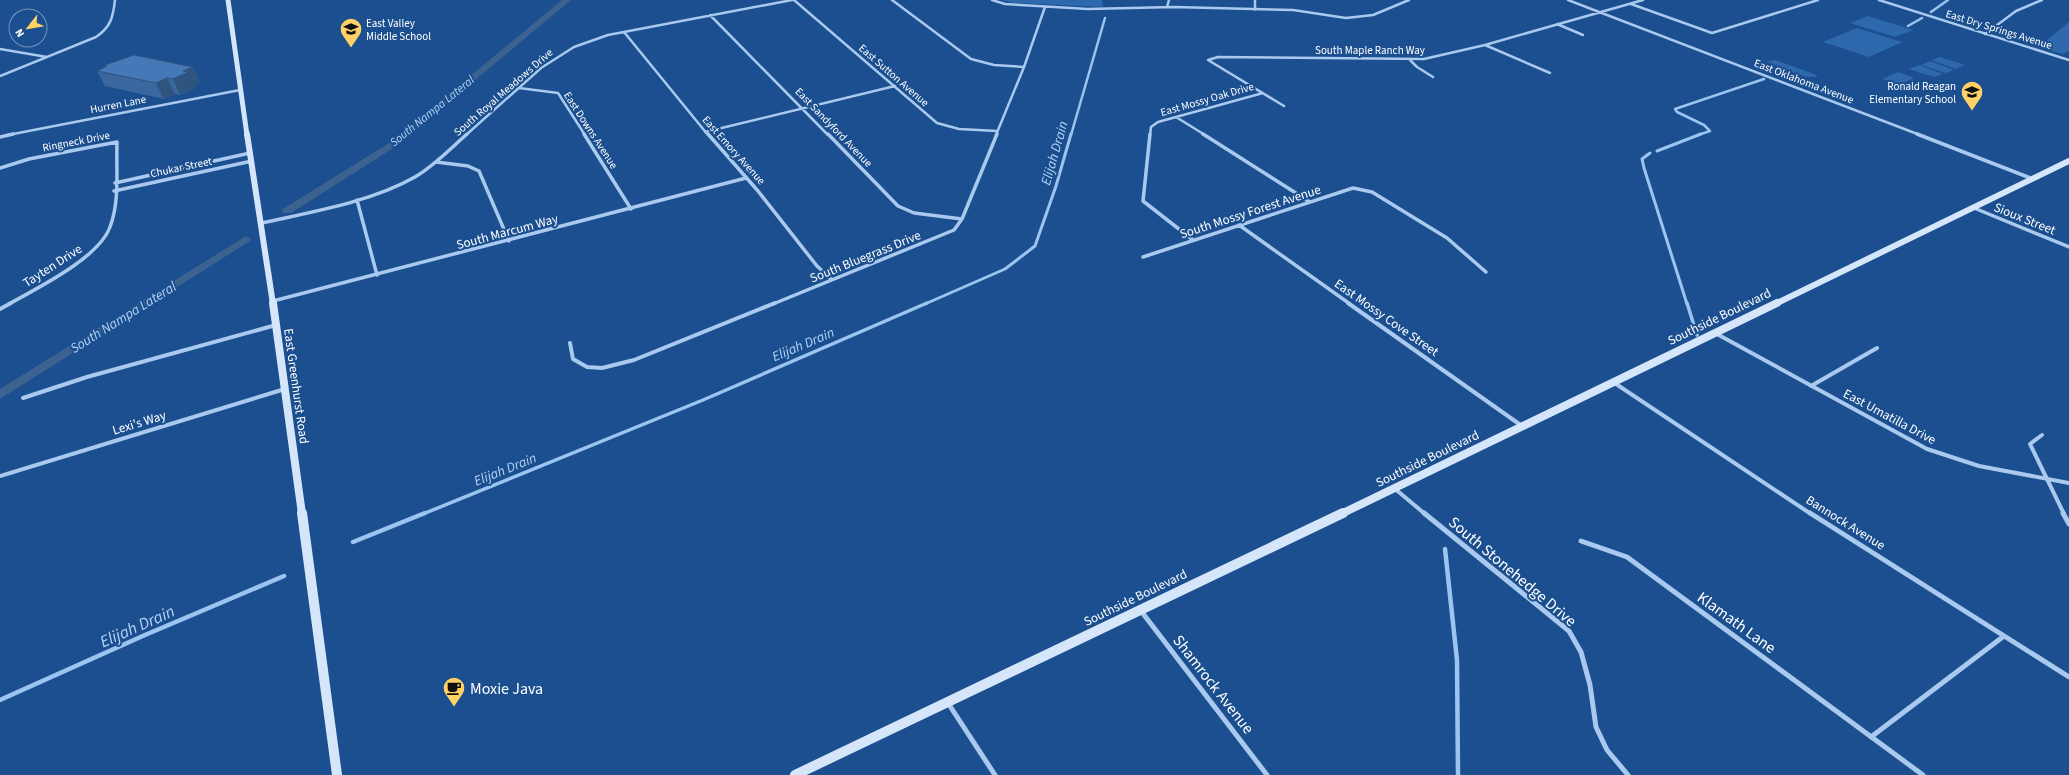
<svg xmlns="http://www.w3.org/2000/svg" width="2069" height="775" font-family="'Source Sans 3',sans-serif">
<rect width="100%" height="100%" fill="#1b4f8f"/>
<!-- green -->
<path fill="#2e69ad" d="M1001,0H1102L1103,7L1015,3Z
M1868,16L1913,30L1895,37L1850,23Z
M2069,22V51L2062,54L2039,47Z
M1857,28L1902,42L1869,57L1823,42Z
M1940,57L1965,65L1956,69L1931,60Z
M1775,60L1814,74L1818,77H1806L1767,62Z
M1930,61L1954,70L1945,73L1921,65Z
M1919,65L1943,74L1934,77L1909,69Z
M1898,72L1914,78L1898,85L1882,79Z"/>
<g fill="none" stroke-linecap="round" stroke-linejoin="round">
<!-- stream-far3 -->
<path stroke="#9cc4f0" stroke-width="2.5" d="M1931,12L1948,0
M1908,26L1922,18
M1071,135L1105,18
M1698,135L1710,131L1704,125L1677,112L1675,109L1764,79"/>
<!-- stream-far2 -->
<path stroke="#9cc4f0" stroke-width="3" d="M1657,151L1701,134
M1650,153L1642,159L1644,168L1687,304
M925,304L1005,269L1035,246L1056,186L1071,134"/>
<!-- stream-far1 -->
<path stroke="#9cc4f0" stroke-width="3.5" d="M1687,303L1697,335
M423,514L703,400L927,303"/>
<!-- stream -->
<path stroke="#9cc4f0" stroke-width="4.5" d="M353,542L425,513
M1445,549L1457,660L1458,775
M0,700L145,635L284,576"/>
<!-- canal -->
<path fill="#3c6290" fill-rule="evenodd" d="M562,0H571L395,147L291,213H283L282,211L283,209L389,143Z
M246,236L251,239L250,241L0,399V389Z"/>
<!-- street-far3 -->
<path stroke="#a9c9ee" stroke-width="2.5" d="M794,0L937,123L959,129L997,131
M892,0L971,59L994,65L1024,67
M992,0L1005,4L1088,9L1174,7L1293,10L1346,18L1373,15L1409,0
M1255,0V10
M1568,0L1920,135
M1879,0L2069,60
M1631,4L1712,33L1818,0
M1167,7L1169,0
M710,15L828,135
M1557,24L1583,35
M624,32L708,135
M1985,34L2016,11L2042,0
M1485,45L1550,73
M0,49L47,57
M1410,60L1417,67L1433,77
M0,76L96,37C111,27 113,17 115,0
M519,88L558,93L585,135
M1284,106L1208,60L1218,57L1424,59L1485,45L1643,0
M1176,117L1205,135
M705,132L895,86
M8,135L240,90
M466,135L541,68L574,47L608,35L792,0
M996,135L1024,67L1045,7
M1150,135L1151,127L1158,122L1263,93"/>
<!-- street-far2 -->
<path stroke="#a9c9ee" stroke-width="3.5" d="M584,134L631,209
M708,134L758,191L817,266L831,279
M828,134L898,206L914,213L962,219
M1150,134L1143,201L1193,240
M1203,134L1310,202
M1917,134L2033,179
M0,137L13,134
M436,162L468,166L479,171L509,241
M0,168L29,159L117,142C116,169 120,201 110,227C99,258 37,288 9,304
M115,183L250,153
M114,191L252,161
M357,200L377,275
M1974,208L2069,247
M262,223C311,212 371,202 415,177C434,166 450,149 467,134
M1239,225L1350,304
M1143,257L1353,188L1372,192L1447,238L1486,272
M273,301L746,178
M773,304L954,230L962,219L997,134"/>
<!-- street-far1 -->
<path stroke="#a9c9ee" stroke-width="4" d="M1348,303L1522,426
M0,309L11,303
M1715,333L1927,449L1979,466L2069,483
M570,343L573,359L587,367L602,368L634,360L775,303
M1613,382L1811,514
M1811,386L1877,348
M23,398L87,377L276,325
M2042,435L2030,444L2064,514
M0,476L285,389
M1394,488L1425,514"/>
<!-- street -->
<path stroke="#a9c9ee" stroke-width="5" d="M1424,513L1569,631L1581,652L1590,685L1596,727L1607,750L1628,775
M1810,513L2069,677
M2063,513L2069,524
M1581,541L1627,557L1923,775
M1141,611L1267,775
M948,703L995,775
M1871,737L2004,636"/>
<!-- secondary-far3 -->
<path stroke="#d6e6fa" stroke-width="5" d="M228,0L247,135"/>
<!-- secondary-far2 -->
<path stroke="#d6e6fa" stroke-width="6" d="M247,134L273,304
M1775,304L2069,161"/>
<!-- secondary-far1 -->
<path stroke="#d6e6fa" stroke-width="8" d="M273,303L302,514
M1341,514L1777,303"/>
<!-- secondary -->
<path stroke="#d6e6fa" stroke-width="10" d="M302,513L337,775
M795,775L1343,513"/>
</g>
<!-- wall -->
<path fill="#3a679d" d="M105,65L193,67L200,82L194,85L196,88L180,95L175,94L164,99L105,86L97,71L106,67Z"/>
<!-- shaded-wall -->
<path fill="#305480" d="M193,67L200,82L194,85L196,88L180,95L173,79L183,71Z
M167,78L175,94L164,99L156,83Z"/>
<!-- building -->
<path fill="#4478b7" stroke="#305480" d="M134,55L193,67L183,71L188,72L173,79L167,78L156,83L97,71L107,66L105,65Z"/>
<!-- icons -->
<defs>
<g id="school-pin" transform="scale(1.15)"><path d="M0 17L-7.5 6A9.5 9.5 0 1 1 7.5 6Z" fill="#ffd166" stroke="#1b4f8f"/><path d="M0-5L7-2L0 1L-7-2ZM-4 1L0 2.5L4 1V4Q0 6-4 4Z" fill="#111"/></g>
<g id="cafe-pin" transform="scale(1.15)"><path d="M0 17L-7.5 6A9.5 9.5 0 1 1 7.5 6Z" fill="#ffd166" stroke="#1b4f8f"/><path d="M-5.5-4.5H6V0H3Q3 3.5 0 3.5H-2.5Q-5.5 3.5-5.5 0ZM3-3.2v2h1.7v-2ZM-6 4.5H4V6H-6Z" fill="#111"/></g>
</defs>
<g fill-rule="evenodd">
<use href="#school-pin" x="351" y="29"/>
<use href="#school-pin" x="1972" y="92"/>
<use href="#cafe-pin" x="454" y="688"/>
</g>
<g text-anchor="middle" stroke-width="4" stroke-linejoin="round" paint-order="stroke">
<!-- far-poi labels -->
<g font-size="11" fill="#fff" stroke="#1b4f8f" text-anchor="start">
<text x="366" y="27">East Valley<tspan x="366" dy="13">Middle School</tspan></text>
<text x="1956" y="90" text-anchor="end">Ronald Reagan<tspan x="1956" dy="13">Elementary School</tspan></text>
</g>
<!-- far-street labels -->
<g font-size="11" fill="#fff" stroke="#1b4f8f">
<text transform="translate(1999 29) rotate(17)" y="4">East Dry Springs Avenue</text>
<text x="1370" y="54">South Maple Ranch Way</text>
<text transform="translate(894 75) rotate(41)" y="4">East Sutton Avenue</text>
<text transform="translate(1804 81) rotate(21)" y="4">East Oklahoma Avenue</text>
<text transform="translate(503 92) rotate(-41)" y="4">South Royal Meadows Drive</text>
<text transform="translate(1207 99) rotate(-16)" y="4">East Mossy Oak Drive</text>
<text transform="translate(118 104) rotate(-11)" y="4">Hurren Lane</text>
<text transform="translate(834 127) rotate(46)" y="4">East Sandyford Avenue</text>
<text transform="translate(591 130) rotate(57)" y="4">East Downs Avenue</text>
<text transform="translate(76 141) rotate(-11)" y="4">Ringneck Drive</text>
<text transform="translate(734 150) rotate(48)" y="4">East Emory Avenue</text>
<text transform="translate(181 167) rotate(-12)" y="4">Chukar Street</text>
</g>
<!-- far-water labels -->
<g font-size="12" font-style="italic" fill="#b5d3f5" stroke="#1b4f8f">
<text transform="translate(432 111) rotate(-39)" y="4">South Nampa Lateral</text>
</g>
<!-- street labels -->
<g font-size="13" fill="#fff" stroke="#1b4f8f">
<text transform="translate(1250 211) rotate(-18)" y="5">South Mossy Forest Avenue</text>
<text transform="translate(2025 218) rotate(22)" y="5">Sioux Street</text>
<text transform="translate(507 231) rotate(-15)" y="5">South Marcum Way</text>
<text transform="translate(865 256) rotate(-22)" y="5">South Bluegrass Drive</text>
<text transform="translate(52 265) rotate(-33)" y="5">Tayten Drive</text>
<text transform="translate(1719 316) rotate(-26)" y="5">Southside Boulevard</text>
<text transform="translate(1387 317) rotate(35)" y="5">East Mossy Cove Street</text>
<text transform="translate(297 386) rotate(82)" y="5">East Greenhurst Road</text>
<text transform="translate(1890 416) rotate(28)" y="5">East Umatilla Drive</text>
<text transform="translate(139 422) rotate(-17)" y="5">Lexi's Way</text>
<text transform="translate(1427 458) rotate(-26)" y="5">Southside Boulevard</text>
<text transform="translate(1846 522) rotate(32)" y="5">Bannock Avenue</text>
<text transform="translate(1135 597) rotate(-26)" y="5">Southside Boulevard</text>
</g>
<!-- water labels -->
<g font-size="14" font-style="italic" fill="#b5d3f5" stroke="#1b4f8f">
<text transform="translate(1054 153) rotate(-74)" y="5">Elijah Drain</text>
<text transform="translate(123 317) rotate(-32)" y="5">South Nampa Lateral</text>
<text transform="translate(803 344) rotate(-23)" y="5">Elijah Drain</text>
<text transform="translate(505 469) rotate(-22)" y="5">Elijah Drain</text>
</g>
<!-- near-street labels -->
<g font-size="16" fill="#fff" stroke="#1b4f8f">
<text transform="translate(1513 571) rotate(40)" y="6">South Stonehedge Drive</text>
<text transform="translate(1737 622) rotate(36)" y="6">Klamath Lane</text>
<text transform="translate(1214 684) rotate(52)" y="6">Shamrock Avenue</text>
</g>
<!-- near-poi labels -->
<g font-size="16" fill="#fff" stroke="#1b4f8f" text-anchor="start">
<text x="470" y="694">Moxie Java</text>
</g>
<!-- near-water labels -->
<g font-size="17" font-style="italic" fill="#b5d3f5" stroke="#1b4f8f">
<text transform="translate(137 626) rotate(-24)" y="6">Elijah Drain</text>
</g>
</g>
<!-- north arrow -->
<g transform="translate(28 28) rotate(239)"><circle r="19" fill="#1b4f8f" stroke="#7695bc"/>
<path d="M0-3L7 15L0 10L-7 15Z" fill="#ffd166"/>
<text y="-6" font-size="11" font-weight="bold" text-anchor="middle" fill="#ffffff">N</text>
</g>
</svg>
